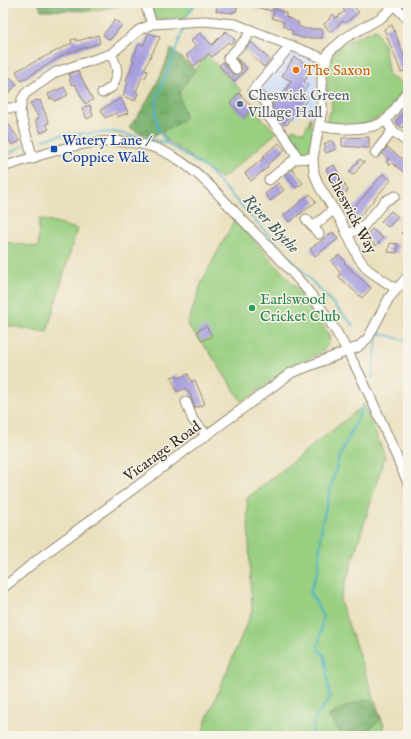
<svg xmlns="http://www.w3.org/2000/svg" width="411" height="739" font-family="'IM FELL English',serif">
<defs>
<pattern id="forest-crowns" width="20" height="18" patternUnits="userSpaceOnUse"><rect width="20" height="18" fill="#7ab26f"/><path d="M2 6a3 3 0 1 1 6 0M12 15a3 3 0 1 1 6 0" fill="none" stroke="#65915b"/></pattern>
</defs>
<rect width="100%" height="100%" fill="#f7f3e8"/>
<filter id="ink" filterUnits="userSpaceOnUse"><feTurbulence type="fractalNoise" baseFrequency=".025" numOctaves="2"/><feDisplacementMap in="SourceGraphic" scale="8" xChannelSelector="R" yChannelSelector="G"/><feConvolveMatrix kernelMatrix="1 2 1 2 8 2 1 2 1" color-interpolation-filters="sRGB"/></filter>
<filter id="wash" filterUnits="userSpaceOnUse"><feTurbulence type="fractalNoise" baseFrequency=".012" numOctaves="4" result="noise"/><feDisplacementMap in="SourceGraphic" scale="16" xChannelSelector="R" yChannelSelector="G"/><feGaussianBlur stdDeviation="0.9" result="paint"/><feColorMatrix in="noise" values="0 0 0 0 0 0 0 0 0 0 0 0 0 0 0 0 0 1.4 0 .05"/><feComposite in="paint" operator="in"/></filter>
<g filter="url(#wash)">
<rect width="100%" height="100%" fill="#eae0be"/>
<!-- built -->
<path fill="#ccdbf9" d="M283,47L315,60L318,65L315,109L311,117L302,111L297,119L271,103L250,86L272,62Z"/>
<!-- green -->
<path fill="#99cf81" stroke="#6a7c50" d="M86,3H132L91,11Z
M150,3H196L184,19H155Z
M376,29L384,46L389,76L407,86C401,94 395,105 387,111C372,125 348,130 328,123L327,119L329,113L332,111L331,95H327C325,49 337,45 376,29Z
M171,49L195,70L207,55L242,91L230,103L245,117L253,108L276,133L222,179L168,141L160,130L149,99L164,68Z
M311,117L310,126L314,128L309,151L308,154H301L289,134L294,129L304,132Z
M39,219L77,229L47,332L3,325V243L4,242L38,247Z
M235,219L299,291L329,334V343L322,352L289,368L242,402L210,353L187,325L203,279Z
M364,405L385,456L340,601L384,726L380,736H202L206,721L252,611L247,498Z"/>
<!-- forest -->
<path fill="url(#forest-crowns)" stroke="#5a6e46" d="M38,3H86L91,11L41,10Z
M171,49L195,70L179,93L185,117C177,128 163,128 152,137L139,133L129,127C148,104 161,78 171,49Z
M371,699L381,719C367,733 359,734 339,731L328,716L352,704Z"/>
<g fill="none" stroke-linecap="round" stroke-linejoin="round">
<!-- stream -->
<path stroke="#47b0c6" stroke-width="2" d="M184,20L196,3
M183,24L182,33L156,101V116L159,132L168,144L207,169L353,325
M43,140L60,135L114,132L167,143
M3,157L24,145
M372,379L378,333L408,341
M311,736L316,716L330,699L325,656L318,649L323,616L310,592L318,570L322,523L338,460L364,404"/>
</g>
<g id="blocks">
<!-- building -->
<path fill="#a69dde" d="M218,3H238L236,12L233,11V13L216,11Z
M246,3H274L272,11L246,5Z
M352,5L359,12L345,23L343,21L330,32L324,24L330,19L329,18L333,14L336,18L345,11L343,9Z
M275,9L286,13V17L299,23L298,26L305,29H322V38H302L292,34L293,31L283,26L284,22L272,18Z
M115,20L122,25L110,40L103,35Z
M392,25L408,66V70L401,72L384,29Z
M226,31L235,40L231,44L228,42L212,57L209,54L194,66L186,56L196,47L191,41L200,33L212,45Z
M148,33L160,37L144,70L148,71L145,78L142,77L141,79L136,92L138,93L135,101L123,96L128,82L126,81L134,60H132L134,55L139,44L144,45Z
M98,35L100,43L65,54L21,81L16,71L72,43L71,40L76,39L77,41Z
M251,42L270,60L264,67L245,49Z
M294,57L310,66L305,74L308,76L304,82L308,85L302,94L308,98L299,112L297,110L287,125L274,114L272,105L277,99L279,100L291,81L282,76Z
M236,58L247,69L234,82L219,66L223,62L233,74H239L242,68Z
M78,71L93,100L85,104L75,84L72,85L69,80L71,79L69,74Z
M10,77L17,84L9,93L7,92L3,93V84Z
M64,87L68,95L55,101L53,98L50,99L48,94Z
M239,93L253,108L245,117L230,103Z
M121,98L128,113L117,117L116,113L105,118L101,110Z
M37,100L38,101L40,100L49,123L46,124L49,129L41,133L35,120L39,118L30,103Z
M90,105L93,116L87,119L82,108Z
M408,106V120L402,128L395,122Z
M3,116L20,141L12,145L8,138L5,140L3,137Z
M369,137V148L342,146V138Z
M332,140L336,149L326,153L324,149L326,148L324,144Z
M279,143L285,150L267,165L268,167L251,181L245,173L264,158L263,156Z
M387,147L408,163V175L392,163L390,165L386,162L389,159L382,154Z
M360,159L364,162L353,175L349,172Z
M334,165L348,191L341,195L326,169Z
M292,169L303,183L296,188L285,175Z
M383,174L391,180L358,218L350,212Z
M278,183L284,190L270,201L265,194Z
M310,194L316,202L289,222L284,215Z
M391,211L398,217L388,227L381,221Z
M408,212V239L401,233L408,226L401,220Z
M372,229L383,238L376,246L367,239L368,237L366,236Z
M333,232L338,239L315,256L310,249Z
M390,243L398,244L397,253L388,252Z
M339,255L345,262L344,263L371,288L362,298L339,277L340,273L331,261Z
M206,326L212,336L202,341L197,331Z
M188,374L191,382L195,380L205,404L195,408L189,391H187L186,388L177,392L171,377L177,375L178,378Z"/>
</g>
</g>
<g filter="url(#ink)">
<use href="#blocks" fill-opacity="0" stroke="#92856e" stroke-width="1"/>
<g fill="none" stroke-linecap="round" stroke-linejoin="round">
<!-- minor casing -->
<g stroke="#92856e" stroke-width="11">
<path id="minor" d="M145,3L152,24
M394,5L408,19
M291,45L253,90L266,102L268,116L285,137L298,158
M236,69L228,58L247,38L250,29
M102,93L112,87C119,74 118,67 111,54
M3,108H20
M386,120L391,129L408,143
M319,125C336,131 372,131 386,120C393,114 402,98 408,90
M375,153L393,130
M33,159L20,112L22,99L26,93L56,72L111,54L139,30L152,24L204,21L235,24L325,59
M3,167C49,153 96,133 145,145C183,154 210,185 235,212C262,241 292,269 315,300C355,353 381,422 408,483
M269,180L295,159L313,158
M306,219L319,234
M313,227L334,209
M347,234L362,228L385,201L395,196
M396,289L368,270L358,257L341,221L319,186L314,173L313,158L322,110V73L329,52L345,38L382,17L396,3
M186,402L193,420L207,435
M3,588L42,556L291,373L358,347L368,338L389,298L408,276"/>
</g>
<!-- minor -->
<use href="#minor" stroke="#fff" stroke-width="9"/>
</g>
</g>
<!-- markers -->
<circle fill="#e8710a" stroke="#f7f3e8" stroke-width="1.5" cx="296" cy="70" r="4"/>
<circle fill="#5c6f8a" stroke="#f7f3e8" stroke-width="1.5" cx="240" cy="104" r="4"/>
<rect fill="#1a4fb4" stroke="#f7f3e8" stroke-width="1.5" x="50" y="145" width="8" height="8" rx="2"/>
<circle fill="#2e9e5b" stroke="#f7f3e8" stroke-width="1.5" cx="252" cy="308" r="4"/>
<g text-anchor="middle" stroke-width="3" stroke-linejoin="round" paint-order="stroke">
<!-- food labels -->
<g font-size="15" fill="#c56008" stroke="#f7f3e8" text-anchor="start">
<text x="304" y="75">The Saxon</text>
</g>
<!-- service labels -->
<g font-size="15" fill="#4e5e75" stroke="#f7f3e8" text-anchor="start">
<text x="248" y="100">Cheswick Green<tspan x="248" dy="17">Village Hall</tspan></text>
</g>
<!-- transit labels -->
<g font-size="15" fill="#164399" stroke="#f7f3e8" text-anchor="start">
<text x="62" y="145">Watery Lane /<tspan x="62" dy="17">Coppice Walk</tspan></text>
</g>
<!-- street labels -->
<g font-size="15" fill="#3b2a1e" stroke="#f7f3e8">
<text transform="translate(352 213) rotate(62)" y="5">Cheswick Way</text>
<text transform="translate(162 451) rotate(-36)" y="5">Vicarage Road</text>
</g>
<!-- leisure labels -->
<g font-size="15" fill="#27864d" stroke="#f7f3e8" text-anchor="start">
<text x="260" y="304">Earlswood<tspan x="260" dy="17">Cricket Club</tspan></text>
</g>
<!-- water labels -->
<g font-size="16" font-style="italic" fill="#3f5959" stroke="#f7f3e8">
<text transform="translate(272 223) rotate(47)" y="6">River Blythe</text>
</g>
</g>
<!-- margin -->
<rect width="411" height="739" fill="none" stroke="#f7f3e8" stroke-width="16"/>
</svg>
